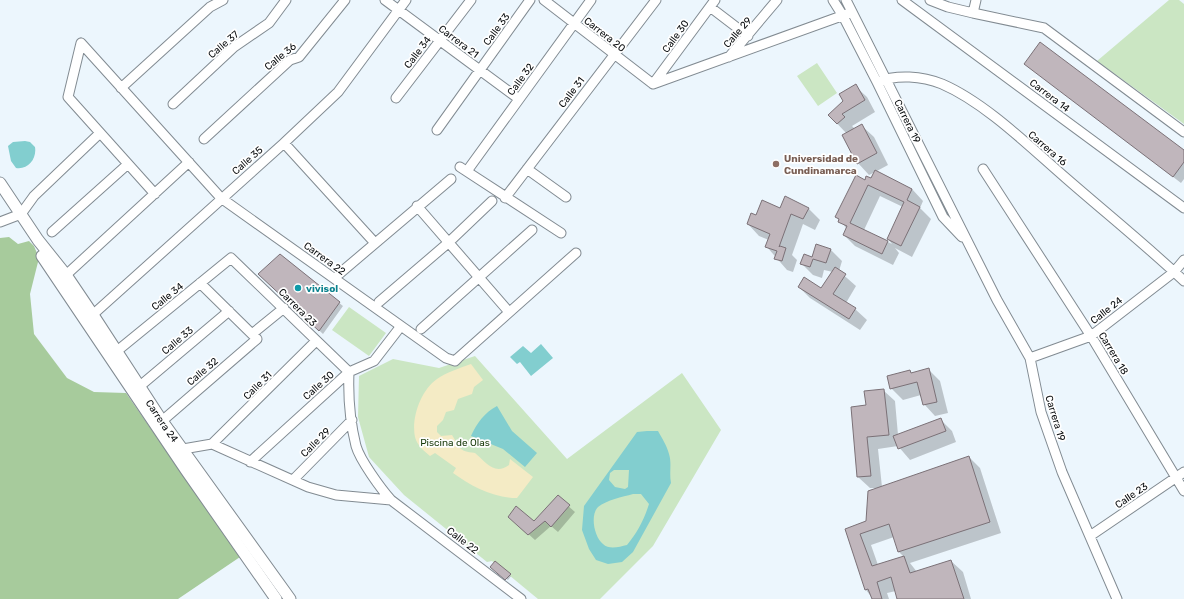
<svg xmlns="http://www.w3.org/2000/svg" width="1184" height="599" font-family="Rubik,sans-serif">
<rect width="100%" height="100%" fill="#ecf6fd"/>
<!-- green -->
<path fill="#cbe6c3" d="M1169,0H1179L1184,4V124L1097,61Z
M817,63L837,93L818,106L797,76Z
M349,307L386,333L369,356L332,330Z
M475,356L567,459L682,373L721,430L653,546L600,599H538L492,561L487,562L404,495L369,457L358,417L359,376L393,359L439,368Z"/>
<!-- forest -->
<path fill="#a7cb9c" d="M9,237L18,244L29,241L34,246L39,258L30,294L34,334L67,378L94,392L126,393L240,557L178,599H0V238Z"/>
<!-- sand -->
<path fill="#f4ebc5" d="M471,364L483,380L474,387L472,394L458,399L454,410L446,412L443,420L437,426V432L441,436L452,435C461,449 458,451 475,453C485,461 494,476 509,465L510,459L533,477L517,498C493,498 471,486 453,473L456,468L435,453L430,456C424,451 417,445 415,437C411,418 421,390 437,379C447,372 460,368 471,364Z"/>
<!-- water -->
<path fill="#82cecf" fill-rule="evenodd" d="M25,141L30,142L35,147C37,159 28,170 16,168L11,161L8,146L13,142Z
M541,344L553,358L531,376L520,362L517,364L510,357L523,346L531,353Z
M497,406L512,431L537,453L525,467L503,449L471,436C477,423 484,413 497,406Z
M647,431H658C662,438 667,446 669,454C672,463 669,473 671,483L633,552L622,562L608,564L596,560L589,549L582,530L584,506L637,432ZM614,470H629L628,487L625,489L615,487L609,480L610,473ZM633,494H641L649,504C644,520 637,533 627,545C619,547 609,550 603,544C594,537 590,515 598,507C607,500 622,497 633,494Z"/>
<!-- shadow -->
<path fill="#0003" fill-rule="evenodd" d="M1026,64L1184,152V179L1181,183Z
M855,86L867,97L875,112L852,126L855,129L862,126L874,137L888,165L875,172L912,189L923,201L920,208L931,219L912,257L895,248L899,253L893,265L855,246L844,235L847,229L837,217L865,181L871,179L875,172L869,175L858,163L847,134L829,115L845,101ZM880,196L903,207L888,239L892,244L864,230Z
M780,209H809L820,220L815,230L803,224L792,255L797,260L793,272L787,270L767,247L769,240L759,236L748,224L756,217Z
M816,245L831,250L842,261L839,271L856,286L846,303L855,309L867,320L860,330L810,298L799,287L822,290L833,272L824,270L822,278L813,275L802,264L812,258Z
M280,256L343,306L323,334L259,274Z
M929,370L940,381L948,413L935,416L924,404L921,395L903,400L891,388L910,371L912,374Z
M883,390L895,401L898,435L940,419L952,431L956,442L910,460L898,446L878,449L882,487L969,457L980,468L1001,533L910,563L917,572L951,561L963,572L971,599H898L896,591L887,593L889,599H873L866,590L846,529L867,522L879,488H870L858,477L867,406ZM894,537L899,552L904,557L878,565L871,545Z
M558,497L575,512L558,532L551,526L535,540L515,522L534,523Z
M495,562L511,576L508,580L491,567Z"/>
<!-- building -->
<path fill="#c0b6bc" stroke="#7b7177" d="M1040,42L1184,150V162L1173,177L1024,64Z
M856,84L865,100L842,114L845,117L837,124L828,115L843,101L839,94Z
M862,124L877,153L857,164L842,135Z
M875,170L912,189L907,200L920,207L901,246L887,239L904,202L868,185L850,223L888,241L882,254L843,235L847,226L838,222L839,219L835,217L856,175L865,180L866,176L871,178Z
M785,196L809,208L803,219L791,214L779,247L780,246L786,248L782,261L774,259L777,251L765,247L770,234L747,224L751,213L756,215L762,200L780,208Z
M816,244L831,249L826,263L813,259L810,267L800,264L804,254L812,257Z
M280,254L340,302L319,331L258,274Z
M835,267L846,274L833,294L856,308L849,319L798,287L804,277L821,288Z
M929,368L937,402L923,405L917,382L890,389L887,376L910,370L911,373Z
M884,389L889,435L867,437L871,476L857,477L851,407L866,405L864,391Z
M941,418L946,431L898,449L893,436Z
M969,456L990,522L898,552L889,524L860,534L872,566L904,556L910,573L951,560L964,599H897L891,577L877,582L882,599H872L868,589L865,590L845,529L866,521L868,491Z
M558,495L570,505L551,527L545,521L528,535L508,517L516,506L534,521Z
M495,561L511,574L505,580L490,567Z"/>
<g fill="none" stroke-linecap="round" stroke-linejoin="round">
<!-- minor casing -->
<g stroke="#828b92" stroke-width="11">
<path id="minor" d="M385,0L519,99
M544,0L653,84
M833,0L843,16L877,82L943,217L962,237
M846,0L997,300L1030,358L1041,412L1062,472L1117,599
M902,0L1184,208
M930,0L948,7L973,13L1044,28L1184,132
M710,7L748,36
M973,13L976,0
M81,43L221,198L446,358L455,361L458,358L576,253
M81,43L68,97L155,194
M729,57L777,0
M877,82C897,74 922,76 942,84C986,103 1031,148 1067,179C1106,213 1147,246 1184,281
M653,84L847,14
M653,84L715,0
M121,88L210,7L223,0
M396,98L471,0
M173,104L234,47L269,23L286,0
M437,130L530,0
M204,139L290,60L299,57L345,0
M284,143L375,243
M460,167L561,233
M527,169L566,197
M983,169L1091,336L1184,491
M467,171L591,0
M505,198L656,0
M417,206L509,312
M0,222L21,214L34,196L100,133
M52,232L128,164
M339,274L451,179
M66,275L189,162
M379,302L448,243L492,201
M88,319L284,143L338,92L406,0
M421,329L532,230
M252,334L284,308
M117,351L231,258L349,372
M1030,358L1091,336L1174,272L1184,260
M349,372C348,396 350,422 356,446C360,460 381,489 391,500L521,599
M140,386L229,311
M162,421L257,339L200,283
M212,444L316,341
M183,449L212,444L308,487L336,495L391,500
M250,462L349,372L374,361L401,326
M293,480L352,420
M1090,536L1184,472"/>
</g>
<!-- major casing -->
<g stroke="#828b92" stroke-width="13">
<g id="major">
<path id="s1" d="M0,183L38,240L66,275L93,315L162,421L290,599"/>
<path d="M42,256L186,470L276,599"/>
</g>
</g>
<!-- minor -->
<use href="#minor" stroke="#fff" stroke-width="9"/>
<!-- major -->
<use href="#major" stroke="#fff" stroke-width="11"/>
</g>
<!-- markers -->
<circle fill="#8d6e63" stroke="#fff" stroke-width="1.5" cx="776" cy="164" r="4"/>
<circle fill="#0f9aa8" stroke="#fff" stroke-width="1.5" cx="298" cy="288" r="4"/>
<g text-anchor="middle" stroke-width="3.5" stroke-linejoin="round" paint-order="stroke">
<!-- street labels -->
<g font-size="10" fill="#0a0d0f" stroke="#fff">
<text transform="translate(496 29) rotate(-54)" y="4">Calle 33</text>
<text transform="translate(737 32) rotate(-49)" y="4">Calle 29</text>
<text transform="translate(605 34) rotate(38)" y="4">Carrera 20</text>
<text transform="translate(675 36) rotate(-54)" y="4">Calle 30</text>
<text transform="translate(459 41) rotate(37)" y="4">Carrera 21</text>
<text transform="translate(223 44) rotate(-40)" y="4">Calle 37</text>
<text transform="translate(417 52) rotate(-53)" y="4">Calle 34</text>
<text transform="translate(280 56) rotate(-39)" y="4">Calle 36</text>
<text transform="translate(520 79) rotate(-54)" y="4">Calle 32</text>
<text transform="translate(571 92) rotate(-53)" y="4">Calle 31</text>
<text transform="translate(1050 95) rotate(37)" y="4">Carrera 14</text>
<text transform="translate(908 121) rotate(64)" y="4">Carrera 19</text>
<text transform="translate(1048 148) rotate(41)" y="4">Carrera 16</text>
<text transform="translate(247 160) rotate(-41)" y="4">Calle 35</text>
<text transform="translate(325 258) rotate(36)" y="4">Carrera 22</text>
<text transform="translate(167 296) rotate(-39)" y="4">Calle 34</text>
<text transform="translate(298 307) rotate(45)" y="4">Carrera 23</text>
<text transform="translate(1106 310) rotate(-38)" y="4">Calle 24</text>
<text transform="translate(177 340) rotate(-40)" y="4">Calle 33</text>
<text transform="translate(1114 353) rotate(59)" y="4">Carrera 18</text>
<text transform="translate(202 371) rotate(-40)" y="4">Calle 32</text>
<text transform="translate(257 385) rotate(-45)" y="4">Calle 31</text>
<text transform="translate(318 385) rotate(-42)" y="4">Calle 30</text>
<text transform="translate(1056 418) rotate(73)" y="4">Carrera 19</text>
<text dy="4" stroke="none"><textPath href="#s1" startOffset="288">Carrera 24</textPath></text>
<text transform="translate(315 442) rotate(-45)" y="4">Calle 29</text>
<text transform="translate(1131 495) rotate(-34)" y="4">Calle 23</text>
<text transform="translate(463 540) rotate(37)" y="4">Calle 22</text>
</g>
<!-- education labels -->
<g font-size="10" font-weight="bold" fill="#785e54" stroke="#fff" text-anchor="start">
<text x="784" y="162">Universidad de<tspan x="784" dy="12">Cundinamarca</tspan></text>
</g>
<!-- culture labels -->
<g font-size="10" font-weight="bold" fill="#0d838f" stroke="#fff" text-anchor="start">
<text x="306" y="292">vivisol</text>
</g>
<!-- park labels -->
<g font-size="10" fill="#173909" stroke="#fff">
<text x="455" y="446">Piscina de Olas</text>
</g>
</g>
</svg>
